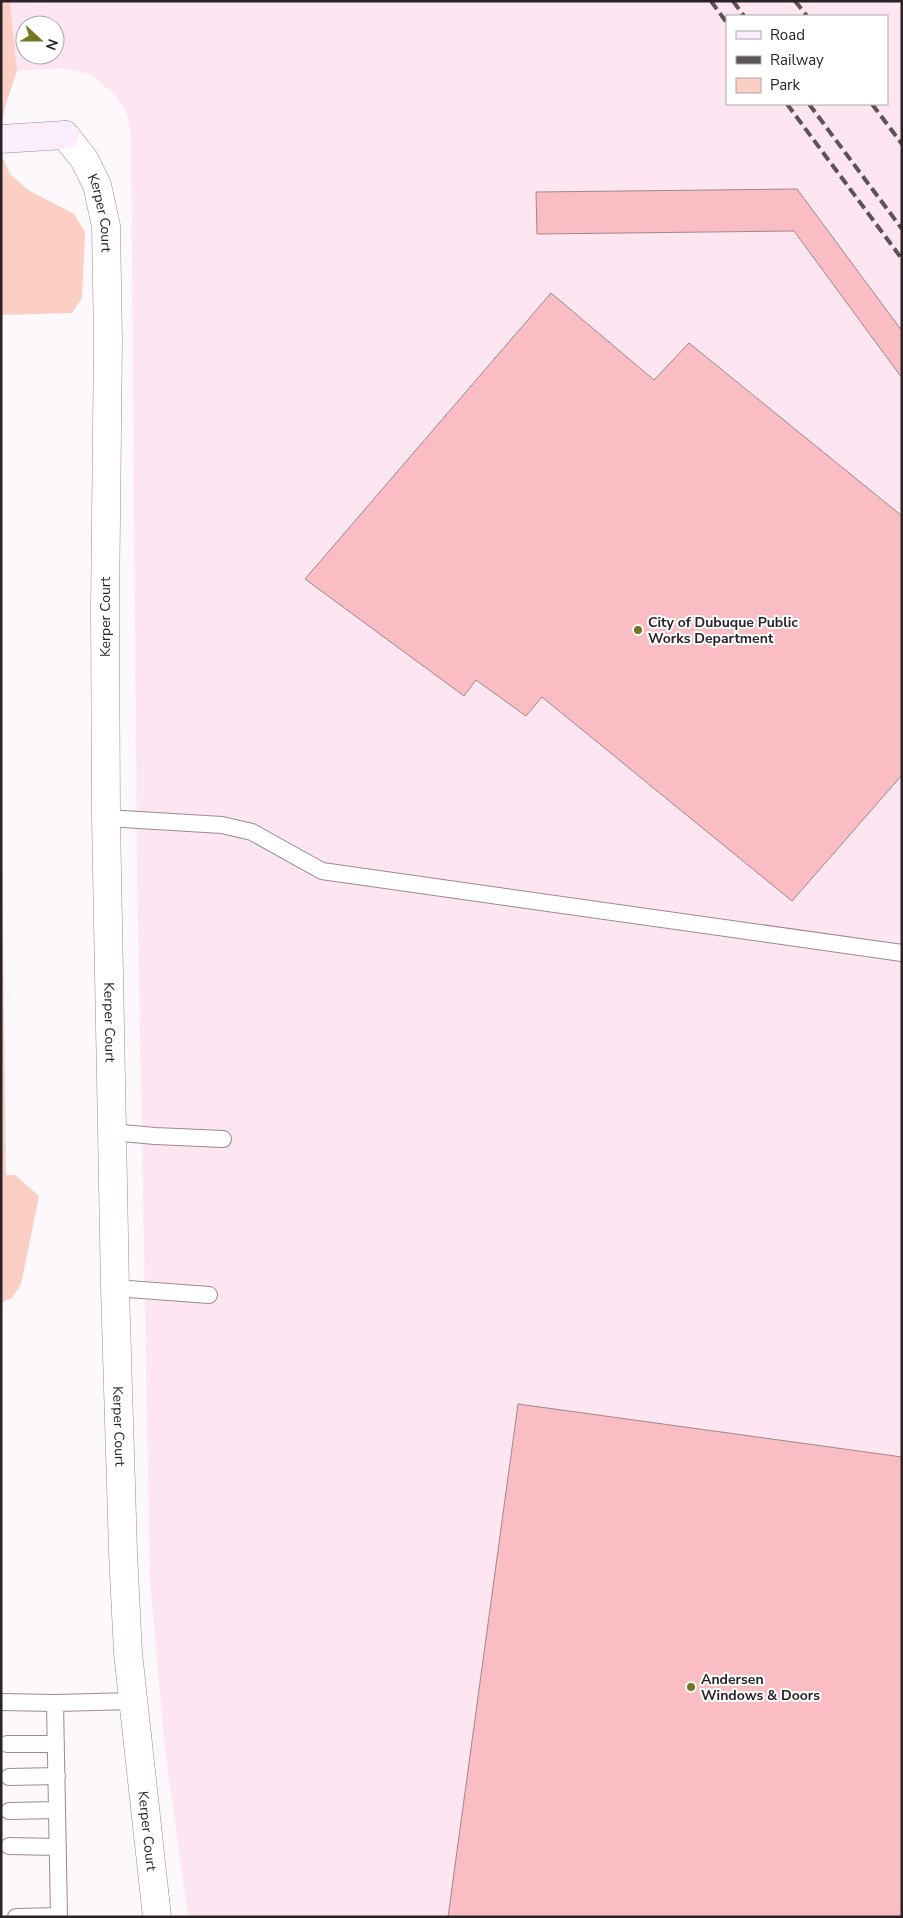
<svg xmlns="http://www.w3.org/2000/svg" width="903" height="1918" font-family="'Nunito Sans',sans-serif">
<rect width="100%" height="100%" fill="#fdf8fb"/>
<!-- built -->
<path fill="#fde5f1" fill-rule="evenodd" d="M10,1H902V1917H188L165,1749L150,1580L137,870L131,135L126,111L115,95L92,75L62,68L17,71ZM727,16H887V104H727ZM25,25H55V55H25Z"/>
<!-- green -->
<path fill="#fbcfc3" d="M1,1H10L17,71L5,107L1,130Z
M1,154L10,174L28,190L74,214L85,232L82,298L72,313L1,315Z
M1,786L6,1175H15L39,1196L21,1284L12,1298L1,1303Z"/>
<!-- building -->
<path fill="#f9bdc3" stroke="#a0888a" d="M797,189L902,331V378L794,231L537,234L536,192Z
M551,293L654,380L689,343L902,516V775L792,901L542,697L526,716L476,680L464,696L305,579Z
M518,1404L902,1457V1917H448Z"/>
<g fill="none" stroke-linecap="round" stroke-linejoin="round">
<!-- lane casing -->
<g stroke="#9d8892" stroke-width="18">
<path id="lane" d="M106,818L222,825L252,832L322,871L902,953
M111,1132L155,1136L223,1139
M115,1288L209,1295
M1,1702L55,1703L134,1701
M55,1703L59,1917
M7,1744H56
M9,1777L57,1776
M9,1811L57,1810
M9,1846L58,1847
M16,1917L59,1916"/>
</g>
<!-- street casing -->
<g stroke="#9d8892" stroke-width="29">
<g id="street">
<path id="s1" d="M65,135L84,159L97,185L106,226L108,340L105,607L106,818L115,1288L123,1552L128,1653L157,1917"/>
</g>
</g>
<!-- secondary casing -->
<g stroke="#9d8892" stroke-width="29">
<path id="secondary" d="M1,139L65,135"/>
</g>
<!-- lane -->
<use href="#lane" stroke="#fff" stroke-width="16"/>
<!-- street -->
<use href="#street" stroke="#fff" stroke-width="28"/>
<!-- secondary -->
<use href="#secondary" stroke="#fbedfe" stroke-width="28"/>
<!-- rail -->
<path stroke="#5a5357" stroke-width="4" stroke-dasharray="10 5" stroke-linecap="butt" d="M711,1L727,23
M733,1L744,16
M795,1L807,16
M787,104L902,259
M809,104L902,229
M872,104L902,144"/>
</g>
<!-- markers -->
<g fill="#73771f" stroke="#fff" stroke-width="2">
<circle cx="638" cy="630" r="5"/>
<circle cx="691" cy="1687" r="5"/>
</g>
<g text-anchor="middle" stroke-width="4" stroke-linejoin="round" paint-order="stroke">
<!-- street labels -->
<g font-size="14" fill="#2a2226" stroke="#fff">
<text dy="5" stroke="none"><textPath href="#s1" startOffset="88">Kerper Court</textPath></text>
<text transform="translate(105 617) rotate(-90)" y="5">Kerper Court</text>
<text dy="5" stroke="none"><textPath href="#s1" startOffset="898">Kerper Court</textPath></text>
<text dy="5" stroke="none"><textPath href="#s1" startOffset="1302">Kerper Court</textPath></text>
<text dy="5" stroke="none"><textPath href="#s1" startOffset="1708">Kerper Court</textPath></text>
</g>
<!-- poi labels -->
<g font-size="14" font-weight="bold" fill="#2a2226" stroke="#fff" text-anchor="start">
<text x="648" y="627">City of Dubuque Public<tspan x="648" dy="16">Works Department</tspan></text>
<text x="701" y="1684">Andersen<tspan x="701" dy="16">Windows &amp; Doors</tspan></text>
</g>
</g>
<!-- border -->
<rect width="903" height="1918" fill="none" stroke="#2a2226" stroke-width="5"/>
<!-- legend -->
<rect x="726" y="15" width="162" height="90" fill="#ffffff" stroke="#aaa7a8"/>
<rect x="736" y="31" width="25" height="8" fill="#fbedfe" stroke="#aaa7a8"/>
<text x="770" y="40" font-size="15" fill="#2a2226">Road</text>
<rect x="736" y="56" width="25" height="8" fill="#5a5357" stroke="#aaa7a8"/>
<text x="770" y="65" font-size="15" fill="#2a2226">Railway</text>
<rect x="736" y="78" width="25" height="15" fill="#fbcfc3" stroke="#aaa7a8"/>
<text x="770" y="90" font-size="15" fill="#2a2226">Park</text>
<!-- north arrow -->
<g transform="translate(40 40) rotate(111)"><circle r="24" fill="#ffffff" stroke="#aaa7a8"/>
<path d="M0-4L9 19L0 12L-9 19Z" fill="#73771f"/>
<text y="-8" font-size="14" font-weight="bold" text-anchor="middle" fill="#2a2226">N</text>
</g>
</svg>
